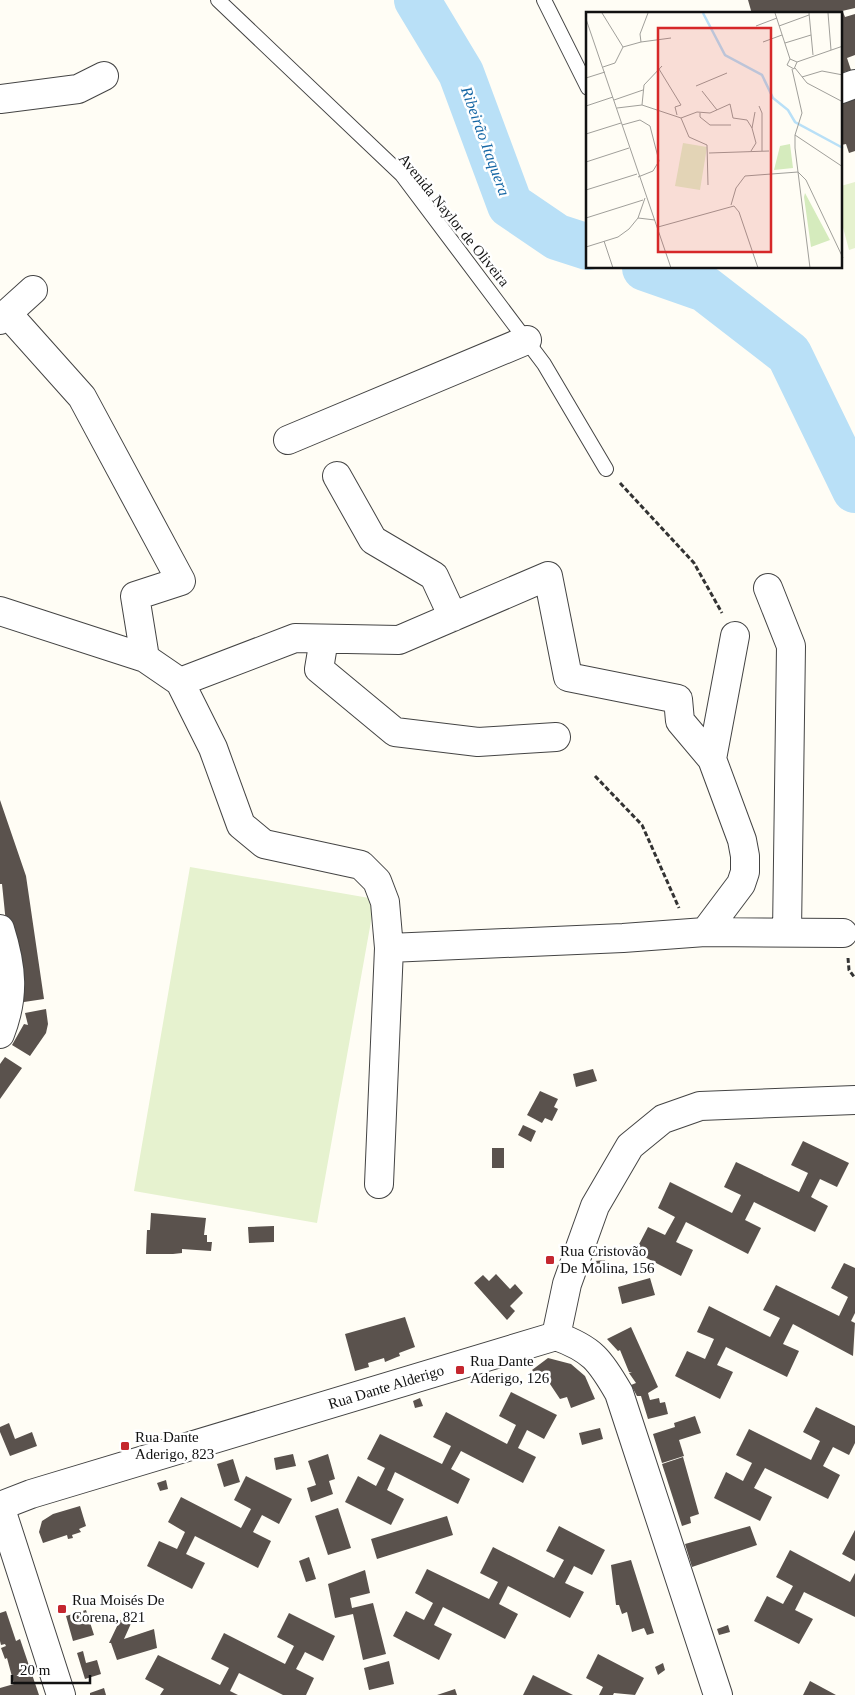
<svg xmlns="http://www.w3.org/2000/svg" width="855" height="1695" font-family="'Times New Roman',serif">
<rect width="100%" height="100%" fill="#fffdf5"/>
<!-- pitch -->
<path fill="#e6f2cf" d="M855,182V248L849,250L841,220V186Z
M190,867L375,899L317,1223L134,1191Z"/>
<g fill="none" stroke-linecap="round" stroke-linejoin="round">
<!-- river -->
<path stroke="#b9e0f7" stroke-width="46" d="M417,0L461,73L510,205L557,237L588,247
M645,268L705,289L789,354L855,490"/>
</g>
<!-- building -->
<path fill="#5a524d" d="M748,0H855V8L829,14H752Z
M843,12L845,17L855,14V55L847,58L851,70L841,73V13Z
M855,94V151L849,153L846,144L841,145V99Z
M0,800L26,876L44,999L24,1002L8,943L2,884H0Z
M46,1009L48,1024L46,1033L30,1056L12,1045L24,1024L28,1025L25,1013Z
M5,1057L22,1068L0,1099V1064Z
M593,1069L597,1081L576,1087L573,1074Z
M540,1091L558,1099L554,1107L558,1109L552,1121L545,1118L542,1123L527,1115Z
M523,1125L536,1131L531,1142L518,1135Z
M803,1141L849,1163L837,1187L820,1179L811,1197L828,1206L815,1232L754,1202L745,1220L761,1228L748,1254L686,1222L676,1242L693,1250L681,1276L635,1252L648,1227L665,1235L675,1217L658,1208L670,1182L732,1213L741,1195L724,1187L736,1162L799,1192L808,1173L791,1165Z
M492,1148H504V1168H492Z
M151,1213L206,1218L204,1235H207V1242H212L211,1251L182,1249V1253L173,1254H146L147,1230H150Z
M274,1226V1242L249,1243L248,1227Z
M605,1260L606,1269L592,1270L595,1261Z
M844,1263L855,1268V1313L851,1321L855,1323L853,1356L793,1324L783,1344L799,1351L787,1377L726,1347L717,1365L733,1372L720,1399L675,1376L687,1351L705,1359L714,1339L697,1332L709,1306L770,1337L780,1318L763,1310L776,1285L839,1316L848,1297L831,1288Z
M496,1274L510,1289L515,1284L523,1293L510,1306L515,1311L507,1320L474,1283L483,1275L489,1281Z
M650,1278L655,1295L622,1304L618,1287Z
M405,1317L415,1347L399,1353L400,1356L397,1357L385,1362L384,1358L368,1363L369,1367L355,1371L345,1334Z
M631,1327L658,1387L648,1393L650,1400L659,1398L660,1403L665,1402L668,1414L648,1419L641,1396H637L631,1385L636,1383L629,1373L632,1372H629L620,1350L618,1351L607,1339Z
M548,1358L571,1364L585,1376L595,1399L571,1408L567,1397L560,1399L546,1378L540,1382L532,1370Z
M511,1392L557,1415L544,1439L527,1430L518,1448L536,1457L523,1483L461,1451L451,1469L470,1479L458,1504L395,1472L387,1490L404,1499L391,1525L345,1502L358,1476L376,1486L385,1468L367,1459L380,1434L442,1464L451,1446L433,1437L446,1412L507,1444L516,1425L499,1416Z
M420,1398L423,1406L415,1408L413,1401Z
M816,1407L855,1426V1443L849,1455L833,1447L823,1466L840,1475L828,1499L765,1468L754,1488L772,1497L760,1521L714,1498L726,1472L743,1481L752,1463L736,1455L749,1429L811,1460L820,1441L803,1432Z
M695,1416L701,1433L679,1440L684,1456L662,1463L653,1434L675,1427L674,1423Z
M9,1423L15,1439L32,1432L37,1446L10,1456L0,1432V1427Z
M600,1428L603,1439L582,1445L579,1433Z
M293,1454L296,1466L276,1470L274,1458Z
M328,1454L335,1479L329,1481L333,1494L311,1502L307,1488L316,1485L308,1461Z
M683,1457L699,1514L690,1517L691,1523L682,1526L662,1464Z
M233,1459L240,1482L224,1487L217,1464Z
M246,1476L292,1499L279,1524L262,1515L253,1532L271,1541L258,1568L195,1536L186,1554L205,1563L192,1589L147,1566L159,1541L177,1549L185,1532L168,1522L181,1497L241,1528L251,1509L234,1500Z
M166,1480L168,1489L160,1491L157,1483Z
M80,1506L86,1526L79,1529L81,1532L72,1535L73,1538L68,1539L67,1535L43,1543L39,1532L42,1521L53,1514Z
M338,1508L351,1548L328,1555L315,1516Z
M447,1516L453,1535L377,1559L371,1539Z
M559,1526L605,1550L592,1575L574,1566L565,1583L584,1592L570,1618L508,1586L499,1604L518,1614L505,1639L443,1607L434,1625L452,1634L439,1660L393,1636L406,1611L424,1620L433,1603L415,1593L427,1569L489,1599L498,1582L480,1573L493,1547L554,1578L564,1560L546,1551Z
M750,1526L757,1545L692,1567L685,1544Z
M855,1530V1561L842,1554Z
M790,1550L850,1582L855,1573V1617L804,1592L795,1610L813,1619L799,1644L754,1621L767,1596L783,1604L793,1586L776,1577Z
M309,1557L316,1579L306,1582L299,1561Z
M631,1560L654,1633L647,1635L644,1628L632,1632L627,1612L622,1614L619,1605H616L611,1565Z
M365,1570L370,1593L350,1598L352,1608L373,1603L386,1654L363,1660L353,1614L335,1618L328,1584Z
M86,1610L94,1635L73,1641L66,1616Z
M6,1611L16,1641L20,1639L39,1695H0V1688L14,1684L7,1658L5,1659L1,1648L6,1646L5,1644L1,1645L0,1641V1613Z
M289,1613L335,1636L323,1661L305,1652L296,1669L314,1678L306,1695H283L239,1673L230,1691L238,1695H160L164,1689L145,1679L158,1655L220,1685L229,1668L211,1659L224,1633L285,1664L294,1646L277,1637Z
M133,1619L124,1639L154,1629L157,1648L117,1660L111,1643H109L120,1620Z
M728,1625L730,1632L719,1635L717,1629Z
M83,1651L86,1663L97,1660L101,1674L85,1679L77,1653Z
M598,1654L644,1678L635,1695L614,1693L613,1695H599L603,1687L586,1678Z
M389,1661L394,1684L369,1690L364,1668Z
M663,1663L665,1670L658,1675L655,1667Z
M533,1675L573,1695H523Z
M810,1681L836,1695H803Z
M104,1688L106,1695H90V1693Z
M455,1689L457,1695H437Z"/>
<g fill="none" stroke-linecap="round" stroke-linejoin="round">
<!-- lane casing -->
<g stroke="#444" stroke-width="16">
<path id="lane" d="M218,0L402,175L544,364L606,469
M544,0L588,88"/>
</g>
<!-- street casing -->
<g stroke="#444" stroke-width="30">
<path id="street" d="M841,89L855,84
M0,99L78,89L104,76
M7,313L82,397L181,581L135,596L145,658
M0,320L33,290
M288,440L527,340
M337,476L373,540L434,576L453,617
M768,588L791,646L787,932
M0,611L145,658L180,682L213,748L241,825L264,844L361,865L377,881L385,902L389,948L379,1184
M324,639L319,669L395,732L478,742L556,737
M180,682L295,638L399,640L548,576L568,677L678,699L680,721L712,759L742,840L745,856V872L741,884L705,932
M712,759L735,636
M0,929C12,967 15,996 0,1034
M389,948L623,938L705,932L843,933
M556,1336L567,1284L595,1206L630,1146L663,1119L700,1106L855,1100
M0,1506L31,1494L556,1336C592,1349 600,1360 619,1393L718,1695
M0,1506L61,1695"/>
</g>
<!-- path -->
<path stroke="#333" stroke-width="3" stroke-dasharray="5 2.5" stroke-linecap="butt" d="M620,483L694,563L722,613
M595,776L642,825L679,908
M848,958L849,970L855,978"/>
<!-- lane -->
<use href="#lane" stroke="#fff" stroke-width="14"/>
<!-- street -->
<use href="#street" stroke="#fff" stroke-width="28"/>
</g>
<!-- markers -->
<g fill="#c4262e" stroke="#fff" stroke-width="2">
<rect x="545" y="1255" width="10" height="10" rx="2.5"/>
<rect x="455" y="1365" width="10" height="10" rx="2.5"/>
<rect x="120" y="1441" width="10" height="10" rx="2.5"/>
<rect x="57" y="1604" width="10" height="10" rx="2.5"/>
</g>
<g text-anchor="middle" stroke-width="5" stroke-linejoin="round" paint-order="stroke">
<!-- street labels -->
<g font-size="15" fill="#111" stroke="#fff">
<text transform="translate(454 220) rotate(51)" y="5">Avenida Naylor de Oliveira</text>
<text transform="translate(386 1387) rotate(-17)" y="5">Rua Dante Alderigo</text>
</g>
<!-- poi labels -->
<g font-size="15" fill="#111" stroke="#fff" text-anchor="start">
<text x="560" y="1256">Rua Cristovão<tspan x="560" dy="17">De Molina, 156</tspan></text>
<text x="470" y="1366">Rua Dante<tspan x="470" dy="17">Aderigo, 126</tspan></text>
<text x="135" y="1442">Rua Dante<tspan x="135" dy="17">Aderigo, 823</tspan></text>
<text x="72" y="1605">Rua Moisés De<tspan x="72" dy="17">Corena, 821</tspan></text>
</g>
<!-- water labels -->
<g font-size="16" font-style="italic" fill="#1768a6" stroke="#fff">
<text transform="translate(486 141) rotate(70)" y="6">Ribeirão Itaquera</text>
</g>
</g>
<!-- overview -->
<g transform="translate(586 12)">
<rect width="256" height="256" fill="#fffdf5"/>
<path d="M204,132L207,156L188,158L194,134ZM219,181L244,228L225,235L218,185Z" fill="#d5ebbd"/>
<path d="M97,131L121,135L114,178L89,174Z" fill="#e6f2cf"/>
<path fill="none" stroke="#b9e0f7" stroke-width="2.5" d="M117,1L139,43L176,63L187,86L202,98L209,110L257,136"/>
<path fill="none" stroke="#a09f9a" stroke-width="1" d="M16,1L37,35M189,1L204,47M223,1L227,43M242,1L245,38M0,7L85,256M170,14L191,6M193,14L223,3M55,30L85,26M177,30L196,23M199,31L225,23M37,35L55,30L54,22L62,1M211,50L204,47L201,53L208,57L211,50L257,34M17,55L29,51L37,35M209,56L221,71L257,90M73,57L95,93L89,95L91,103M206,57L216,101L209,123V136L224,256M216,65L236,59L257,63M0,66L19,60M110,74L141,61M116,79L131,98M28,88L57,78M56,93L58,73L76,54M0,94L27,85M173,94L176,101V139M31,96L56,93L95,106L103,125L121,133L122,173M114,101V105L124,113H145M95,106L111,100L124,101L144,92L147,106L161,108L166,116L170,131L165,139M36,113L54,108L64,114L73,149L67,159L52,165M166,116L169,100M0,122L35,111M209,123L257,155M123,141L183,139M0,150L43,136M212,160L220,168L257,246M0,178L51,162M145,193L150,176L159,164L212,160M0,206L57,188M52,206L69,208M72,215L148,194L153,200L172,256M18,229L27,256M0,235L32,225L43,217L52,206L59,186"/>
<path fill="#d62828" fill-opacity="0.15" stroke="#d62828" stroke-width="2.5" d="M72,16H185V240H72Z"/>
<rect width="256" height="256" fill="none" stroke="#111" stroke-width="2.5"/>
</g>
<!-- scale -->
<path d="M12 1675v8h78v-8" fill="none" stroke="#111111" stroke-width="2.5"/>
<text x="20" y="1675" font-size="15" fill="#111111" stroke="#ffffff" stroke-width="4" paint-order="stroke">20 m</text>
</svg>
